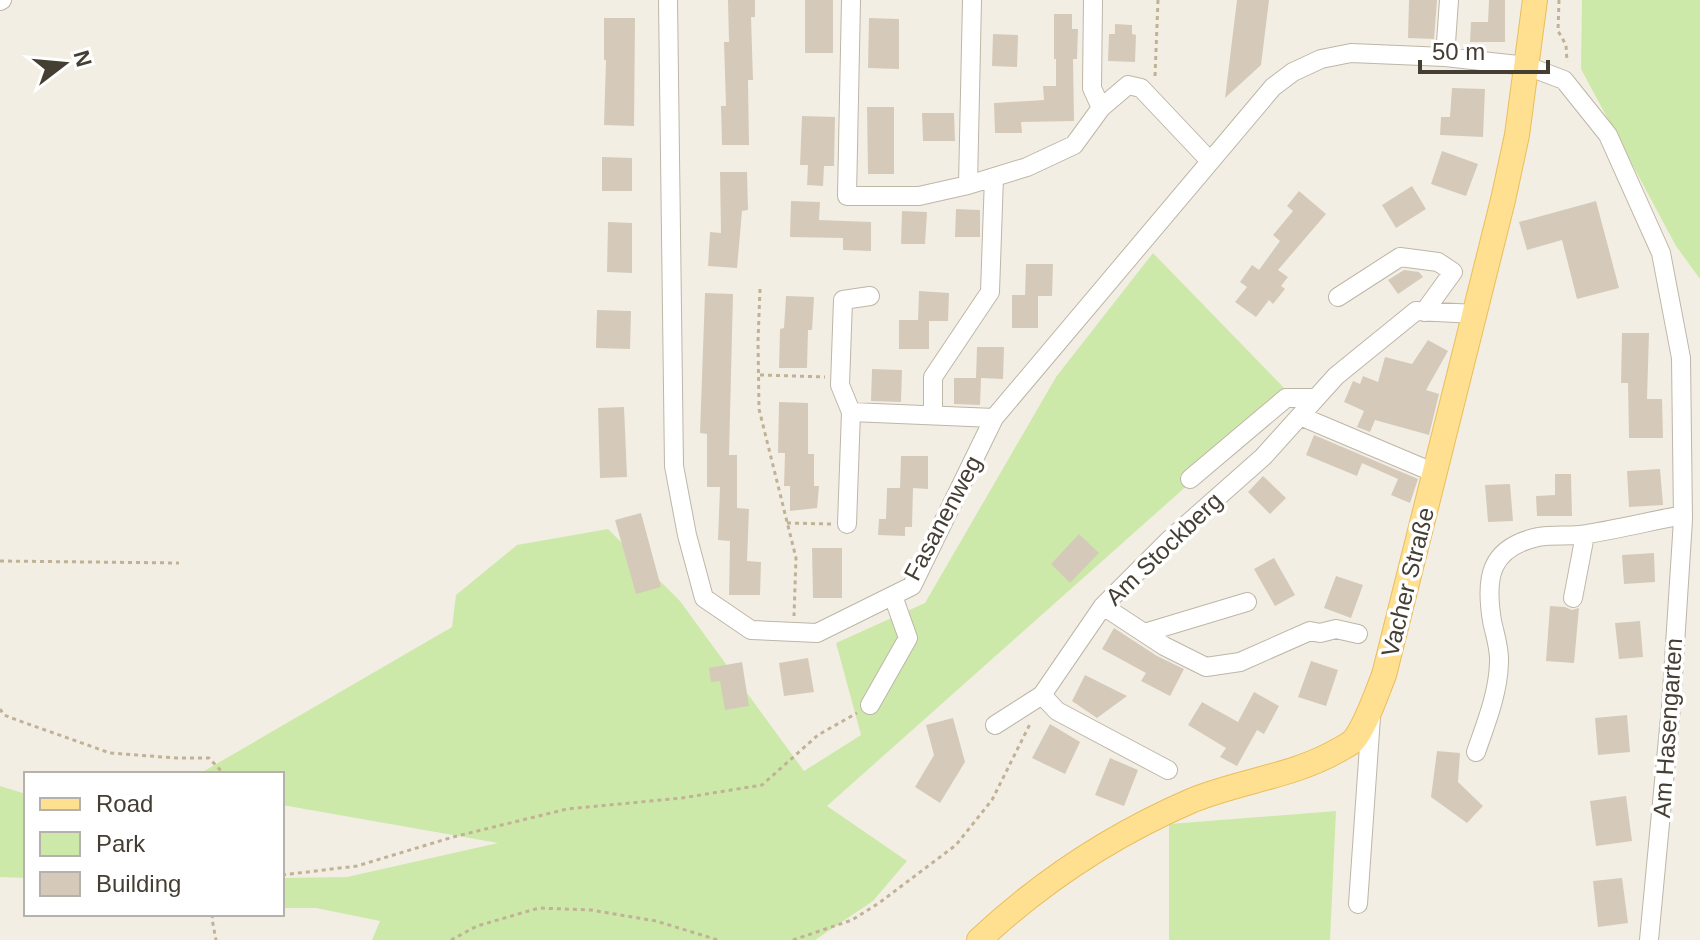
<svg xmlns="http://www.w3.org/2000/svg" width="1700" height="940" font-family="Arial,sans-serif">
<rect width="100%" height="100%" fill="#f3eee4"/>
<!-- green -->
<path fill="#cde9aa" d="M1582,0H1700V279L1676,246L1581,69Z
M1153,253L1290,394L827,806L907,861L873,901L815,940H372L380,921L316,908H282V878L347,877L498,843L282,805V774H199L452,627L456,595L517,545L608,529L680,601L804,771L861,735L836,643L925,603L1056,377Z
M0,786L26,794V878L0,877Z
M1336,811L1330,940H1169V824Z"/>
<!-- building -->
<path fill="#d5cab9" d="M728,0H755V17H751L753,80H748L749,145H722L721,106H726L724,42H729Z
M805,0H833V53H805Z
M1237,0H1269L1261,65L1225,98Z
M1409,0H1437L1434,39L1408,38Z
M1489,0H1505V42H1470L1471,22H1488Z
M1054,14H1072V29H1078L1077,59H1073L1074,121L1021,122L1022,133H995L994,103L1044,100L1043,86H1056V59H1054Z
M604,18H635L634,126L604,125L606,60H604Z
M869,18L899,19V69L868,68Z
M1115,24L1132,25V34L1136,35L1135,62L1108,61L1109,34H1115Z
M993,34L1018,35L1017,67L992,66Z
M1452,88L1485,89L1483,137L1440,135L1441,117H1450Z
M867,107H894V174H868Z
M922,113H954L955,141H923Z
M802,116L835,117L834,166H824L823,186L807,185L808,165H800Z
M1442,151L1478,164L1466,196L1431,184Z
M602,157L632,158V191H602Z
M720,172H747L748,210L742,211L737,268L708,266L710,232L721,233Z
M1412,186L1426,209L1396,228L1382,205Z
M1299,191L1326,214L1278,270L1288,277L1281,286L1285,289L1273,304L1269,300L1256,317L1235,302L1247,287L1240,282L1252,265L1259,270L1280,241L1273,235L1293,211L1287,206Z
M791,201L820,202L819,220L871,222V251L843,250V238L790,237Z
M1596,201L1619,288L1577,299L1562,240L1527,250L1519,222Z
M956,209L980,210V237H955Z
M902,211L927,212L925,244H901Z
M608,222L632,223V273L607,272Z
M1026,264H1053L1052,296H1038V328H1012V295H1025Z
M1404,270L1419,272L1423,277L1398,294L1388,280Z
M919,291L949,293L948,321H929V349H899V320H923H918Z
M705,293L733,294L729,455H737V508L749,509L747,561L761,562L760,595H729L730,541L718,540L720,487H707V434L700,433Z
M786,296L814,297L812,330H808L807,368H779L780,329L784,328Z
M597,310L631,311L630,349L596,348Z
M1622,333H1649L1647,399H1662L1663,438H1629L1628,383H1621Z
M1428,340L1448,351L1426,390L1439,394L1429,435L1375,420L1370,432L1357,427L1364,411L1344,402L1353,381L1360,384L1363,376L1378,382L1385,357L1412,364Z
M977,347H1004L1003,379L981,378L980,405L954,404V378H976Z
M872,369L902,370L901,402L871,401Z
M779,402L808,403V454H814V486H819L817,508L790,511V486H784L785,453H778Z
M624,407L627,477L600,478L598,408Z
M1314,435L1418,479L1410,503L1391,495L1398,479L1362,463L1357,476L1306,455Z
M901,456H928V489L913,488L912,527H905V536L878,535L879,519H886L887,488H900Z
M1660,469L1663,505L1629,507L1627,471Z
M1555,474H1571L1572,516H1537L1536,496L1555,495Z
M1263,476L1286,498L1270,514L1248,492Z
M1510,484L1513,521L1488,522L1485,485Z
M641,513L661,587L636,594L615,520Z
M1079,534L1099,553L1070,583L1051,564Z
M812,548H842V598H813Z
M1654,553L1655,582L1624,584L1622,555Z
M1274,558L1295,595L1275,606L1254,569Z
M1336,576L1363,585L1351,618L1324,608Z
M1550,606L1565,607L1572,610L1579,608L1574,663L1546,661Z
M1640,621L1643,657L1619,659L1615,623Z
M1114,628L1157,656L1184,669L1170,696L1141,681L1146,673L1102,649Z
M808,658L814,692L784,696L779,663Z
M1311,661L1338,670L1326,706L1298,697Z
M742,662L749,706L725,710L720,681L711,682L709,668Z
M1085,675L1127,696L1097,718L1072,701Z
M1254,692L1279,706L1264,734L1257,730L1237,766L1220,757L1226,748L1188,725L1202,702L1238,722Z
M1627,715L1630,752L1598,755L1595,718Z
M953,718L965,762L940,803L915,787L934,755L926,725Z
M1050,724L1080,742L1065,774L1032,758Z
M1437,751L1460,753L1458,782L1483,806L1467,823L1431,797Z
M1110,758L1138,770L1124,806L1095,795Z
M1626,796L1632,841L1596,846L1590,801Z
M1622,878L1628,923L1598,927L1593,881Z"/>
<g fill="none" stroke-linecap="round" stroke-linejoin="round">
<!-- minor casing -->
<g stroke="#beb6a6" stroke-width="20">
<path id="minor" d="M668,0L674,466L687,535L704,598L751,630L817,633L912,586L994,418L1273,87L1293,72L1321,59L1351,53L1445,57L1527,66L1564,80L1608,135L1661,253L1681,358L1683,520L1671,707L1649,940
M851,0L847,196H919L968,185L1027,167L1074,145L1101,108L1128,85L1141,88L1210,161
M1093,0L1092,88L1101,108
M0,1L2,0
M1445,57L1449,0
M968,185L972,0
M1338,297L1400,257L1438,262L1453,272L1424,312
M851,412L994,418
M933,415V377L990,292L994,177
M1300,416L1435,473
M1190,479L1286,398H1316
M847,524L851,412L840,385L843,300L870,296
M1573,598L1585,535
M1103,606L1164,646L1206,667L1240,662L1310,631L1320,633L1336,629L1358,634
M1144,633L1247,602
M1042,695L1057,711L1168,770
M870,705L908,638L893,596
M995,725L1042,695L1103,606L1168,541L1263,457L1336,376L1416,311L1476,314
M1476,752C1486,723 1498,694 1499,663C1500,649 1495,635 1492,621C1485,578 1489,548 1538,537C1554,534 1571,537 1587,534C1619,529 1651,521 1683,515
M1358,904L1371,717"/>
</g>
<!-- major casing -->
<g stroke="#e9be5c" stroke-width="26">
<path id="major" d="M979,940C1041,882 1114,834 1193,800C1240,781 1293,776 1337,751C1342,748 1349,745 1353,741C1365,728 1377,692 1384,675L1503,200L1517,135L1535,0"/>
</g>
<!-- path -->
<path stroke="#c1b296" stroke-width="3" stroke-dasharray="4 4" stroke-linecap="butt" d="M1559,0L1558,31L1566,45L1567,62
M1155,76L1158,0
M760,289L758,341L759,409L796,558L794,616
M760,375L825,377
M787,523L831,524
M0,561L179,563
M0,709L4,715L17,720L110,753L176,758H209L224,774
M282,875L357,866L453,837L567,809L682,798L762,785L818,735L857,713
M213,914L212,919L216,940
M451,940L477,926L539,908L591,910L656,921L718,940
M793,940L852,920L879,903L956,845L992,800L1030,724"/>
<!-- minor -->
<use href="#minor" stroke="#fff" stroke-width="18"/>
<!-- major -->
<use href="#major" stroke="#ffdf90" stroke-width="24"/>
</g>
<g text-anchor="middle" stroke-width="7" stroke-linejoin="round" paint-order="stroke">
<!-- street labels -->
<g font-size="24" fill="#453e33" stroke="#fff">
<text transform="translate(943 518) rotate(-62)" y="8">Fasanenweg</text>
<text transform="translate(1164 549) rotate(-44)" y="8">Am Stockberg</text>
<text transform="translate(1408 582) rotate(-76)" y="8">Vacher Straße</text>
<text transform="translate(1668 728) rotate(-86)" y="8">Am Hasengarten</text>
</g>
</g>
<!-- legend -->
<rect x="24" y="772" width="260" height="144" fill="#ffffff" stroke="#b5b2ad" stroke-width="2"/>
<rect x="40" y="798" width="40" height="12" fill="#ffdf90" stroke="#b5b2ad" stroke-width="2"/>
<text x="96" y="812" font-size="24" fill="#453e33">Road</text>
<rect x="40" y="832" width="40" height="24" fill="#cde9aa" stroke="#b5b2ad" stroke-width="2"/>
<text x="96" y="852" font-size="24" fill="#453e33">Park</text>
<rect x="40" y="872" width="40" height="24" fill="#d5cab9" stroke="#b5b2ad" stroke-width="2"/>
<text x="96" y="892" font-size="24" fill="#453e33">Building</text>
<!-- north arrow -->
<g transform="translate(64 64) rotate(74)" stroke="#ffffff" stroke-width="6" paint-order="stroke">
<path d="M0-6L14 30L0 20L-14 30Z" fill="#453e33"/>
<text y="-12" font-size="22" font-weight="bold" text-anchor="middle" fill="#453e33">N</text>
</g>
<!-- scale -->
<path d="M1420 60v12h128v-12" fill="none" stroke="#453e33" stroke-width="4"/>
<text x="1432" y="60" font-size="24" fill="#453e33" stroke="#ffffff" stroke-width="6" paint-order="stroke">50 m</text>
</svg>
